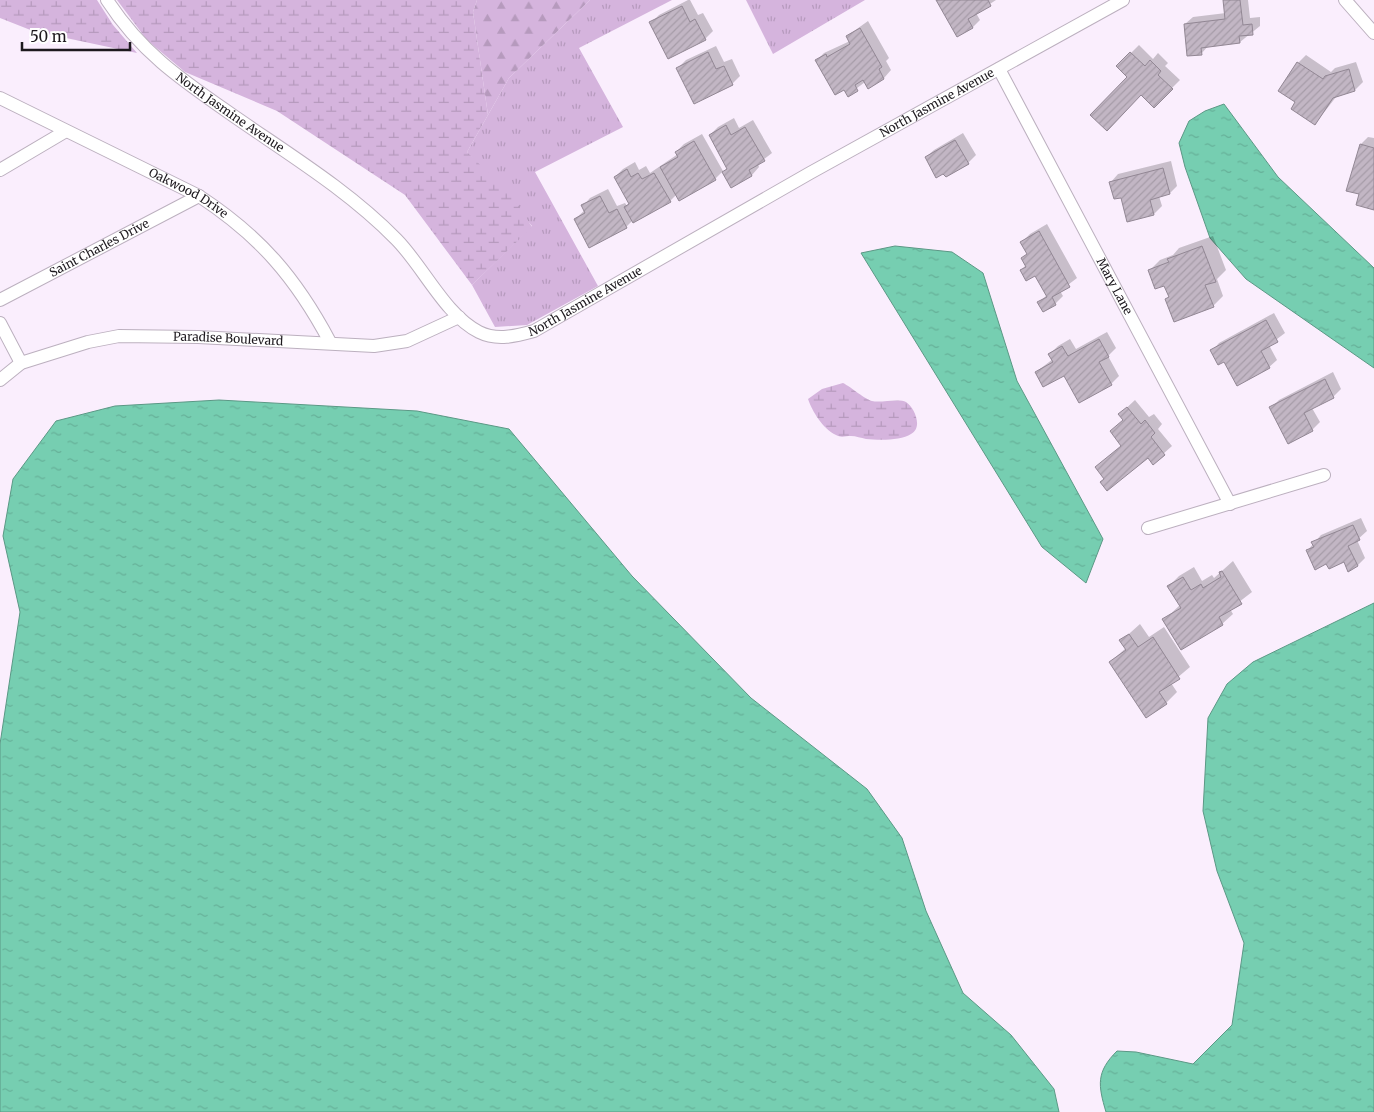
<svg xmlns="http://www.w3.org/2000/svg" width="1374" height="1112" font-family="Merriweather,serif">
<defs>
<pattern id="grass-tufts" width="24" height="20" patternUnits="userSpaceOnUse" patternTransform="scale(1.25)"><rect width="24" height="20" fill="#d5b4dd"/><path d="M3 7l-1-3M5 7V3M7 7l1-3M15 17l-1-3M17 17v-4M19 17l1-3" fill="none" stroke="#b69abd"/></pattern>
<pattern id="forest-firs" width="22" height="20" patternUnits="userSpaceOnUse" patternTransform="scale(1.25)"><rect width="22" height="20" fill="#d5b4dd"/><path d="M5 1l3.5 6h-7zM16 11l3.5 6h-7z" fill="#b69abd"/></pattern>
<pattern id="wetland-marsh" width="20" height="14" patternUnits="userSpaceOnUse" patternTransform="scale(1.25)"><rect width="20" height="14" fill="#d5b4dd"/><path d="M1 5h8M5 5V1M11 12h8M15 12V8" fill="none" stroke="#b69abd"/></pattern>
<pattern id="water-ripples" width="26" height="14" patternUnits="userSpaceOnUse" patternTransform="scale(1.25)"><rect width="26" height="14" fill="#76ceb1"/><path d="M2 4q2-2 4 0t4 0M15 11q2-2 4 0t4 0" fill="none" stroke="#66b098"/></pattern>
<pattern id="building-hatch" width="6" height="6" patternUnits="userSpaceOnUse" patternTransform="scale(1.25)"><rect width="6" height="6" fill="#c2b6c4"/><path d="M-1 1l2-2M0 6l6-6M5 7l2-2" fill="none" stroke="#a69ca8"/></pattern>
</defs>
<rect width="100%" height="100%" fill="#faeefd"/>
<!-- grass -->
<path fill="url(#grass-tufts)" d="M590,0H672L579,48L623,127L535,172L598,286L527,325L495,327L472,285L532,226L467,152L509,78Z
M746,0H865L773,54Z"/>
<!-- forest -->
<path fill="url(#forest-firs)" d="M477,0H590L509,78L488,115L473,12Z"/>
<!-- wetland -->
<path fill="url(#wetland-marsh)" d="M0,0H97L113,25L137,53L33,31L0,18Z
M117,0H477L473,12L488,115L467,152L512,196L532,227L472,285L405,195L277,111L185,72L147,40Z
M843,383C851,387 866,400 872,401C881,403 899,398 906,402C915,408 923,428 911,434C901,441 878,440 866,439C861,438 856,436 851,436C845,436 841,438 836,435C823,429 812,411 808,399L822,389Z"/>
<!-- water -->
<path fill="url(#water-ripples)" stroke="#5b9885" d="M1224,104L1278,177L1374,268V368L1246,279L1210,238L1185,167L1179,143L1189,121L1205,111Z
M895,246L952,252L983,273L1017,381L1103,539L1086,583L1042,547L861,253Z
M219,400L417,411L509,429L632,576L751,698L867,789L902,838L926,911L963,993L1011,1035L1054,1089L1059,1112H0V744L20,612L3,536L13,479L56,421L115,406Z
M1374,603V1112H1106C1098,1085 1096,1072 1117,1051L1136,1052L1193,1064L1232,1025L1244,943L1217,871L1203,811L1208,718L1227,684L1253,662Z"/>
<!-- shadow -->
<path fill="#0003" d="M688,0H690L698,15L703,13L713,31L705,39L651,23L659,15Z
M938,0H996L976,13L980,20L972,28Z
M1224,0H1248L1250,18L1260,17V26L1240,42L1209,45L1201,54L1185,24L1193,17L1226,13Z
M868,21L889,58L886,61L891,70L884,78L868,87L865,82L848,95L845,88L817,60L824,53L850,41L847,36Z
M1139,45L1153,59L1158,53L1168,63L1165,66L1180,80L1154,106L1118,66Z
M716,46L724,62L732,59L740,76L732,84L678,68L686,60Z
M1306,55L1331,72L1335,68L1356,62L1363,82L1355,90L1336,97L1315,124L1297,102L1298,63Z
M734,118L739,128L753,120L772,153L758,164L759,167L752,175L732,186L724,172L728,167L710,135L718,127Z
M963,133L976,155L968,163L926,157L934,150Z
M702,134L723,171L715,179L677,194L670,201L633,220L626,227L575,219L585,210L583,206L590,198L608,189L617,206L625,203L627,206L630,203L615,177L623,169L635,162L639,170L646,166L650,173L678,154L676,152L684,144Z
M1368,137L1374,138V209L1361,194V144Z
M1171,161L1177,186L1170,193L1159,196L1162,206L1154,214L1128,221L1122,196L1111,182L1118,174Z
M1047,224L1077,278L1060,291L1063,296L1055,304L1043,310L1039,302L1047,295L1036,274L1021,270L1026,265L1023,258L1028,253L1022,242L1030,234Z
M1213,236L1226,270L1217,279L1223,296L1213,306L1166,299L1169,296L1165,284L1149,271L1160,260L1173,255L1179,248Z
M1274,313L1285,333L1269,345L1277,360L1269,367L1225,360L1212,351L1219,343Z
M1107,332L1116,348L1108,356L1119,376L1111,384L1064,374L1036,372L1053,359L1050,354L1058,346L1070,339L1076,349Z
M1333,372L1341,389L1333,397L1312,408L1320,422L1312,430L1271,408L1279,400Z
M1135,400L1149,417L1154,414L1162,424L1158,429L1172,446L1153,463L1148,457L1105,478L1122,445L1124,419L1120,414Z
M1361,518L1367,531L1357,540L1365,558L1358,565L1344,560L1327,562L1307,551L1321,535Z
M1233,561L1252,592L1230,609L1233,614L1222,624L1164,620L1180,605L1169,586L1179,576L1194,567L1202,581L1212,575L1214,578Z
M1140,624L1149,637L1164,627L1190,667L1171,683L1177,692L1166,703L1110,662L1126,648L1121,641Z"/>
<!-- building -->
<path fill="url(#building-hatch)" stroke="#928794" d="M936,0H988L991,6L968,19L973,28L957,37Z
M1223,0H1240L1243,25L1252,24L1253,35L1239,36L1240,43L1201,48L1202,55L1187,56L1184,24L1225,19Z
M682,6L690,22L695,19L706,40L668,59L649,22Z
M860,28L882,67L879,69L884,79L868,89L863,80L855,85L858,91L848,97L844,90L835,95L815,60L826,54L827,57L850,44L846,36Z
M708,52L716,69L724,66L733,85L694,104L676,68Z
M1130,52L1145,66L1150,60L1161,71L1158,75L1173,89L1154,108L1141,95L1107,131L1090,115L1127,77L1116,66Z
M1297,62L1323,79L1325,76L1349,69L1355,91L1333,98L1315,125L1291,109L1295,102L1278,91Z
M726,125L731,135L745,127L765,161L749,170L752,176L731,188L722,172L727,169L709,135Z
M955,140L969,164L946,177L943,174L936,178L925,157Z
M694,141L716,180L679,201L660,167L678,157L675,152Z
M1360,144L1374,148V210L1356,205L1359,194L1346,191Z
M1163,168L1170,194L1150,200L1154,215L1127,222L1121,198L1114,199L1109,182Z
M627,169L631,177L638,173L642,179L654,173L671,202L633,223L624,207L629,204L614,177Z
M600,196L609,213L617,209L627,228L589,248L574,219L585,213L581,205Z
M1039,231L1070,287L1052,297L1056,305L1043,312L1037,302L1047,297L1035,276L1026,281L1020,270L1026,267L1021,258L1027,254L1020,242Z
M1202,246L1216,282L1205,285L1214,307L1174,322L1165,299L1169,297L1164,286L1155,289L1148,270L1169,262L1167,259Z
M1266,320L1278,342L1261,351L1270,368L1237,386L1224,362L1218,365L1210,350Z
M1099,339L1109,357L1099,362L1112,385L1079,403L1064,376L1043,387L1035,372L1053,362L1048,354L1062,346L1068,356Z
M1325,379L1334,398L1304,413L1313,431L1288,444L1269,407Z
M1127,407L1141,424L1145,420L1155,433L1151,437L1165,455L1153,465L1148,458L1107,491L1100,482L1104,479L1095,467L1121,446L1110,431L1123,420L1118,414Z
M1353,525L1360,540L1348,546L1358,566L1348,572L1344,562L1329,569L1326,564L1315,570L1306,550L1314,547L1311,542Z
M1222,571L1242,604L1219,617L1223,625L1181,650L1162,619L1181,608L1167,586L1183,577L1191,590L1201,584L1203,588L1221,577L1219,572Z
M1129,634L1138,647L1153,637L1180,679L1159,692L1167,704L1146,718L1109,662L1126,650L1119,640Z"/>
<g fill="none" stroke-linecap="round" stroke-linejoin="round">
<!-- minor casing -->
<g stroke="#bcb0bf" stroke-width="14">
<g id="minor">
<path id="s1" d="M107,0C140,51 179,78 228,112C285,152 347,189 396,239C423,266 445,315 479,332C497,341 516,336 534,331L810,173L1123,0"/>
<path d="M1345,0L1374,33"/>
<path id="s2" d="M999,69L1230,504"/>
<path id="s3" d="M0,98L199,196C260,236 296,278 330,342"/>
<path d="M0,170L66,131"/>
<path id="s4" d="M0,300L199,196"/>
<path d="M0,323L21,363"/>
<path id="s5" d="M0,380L21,363L88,342L119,336L198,337L374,346L407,341L459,317"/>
<path d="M1148,528L1324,475"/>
</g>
</g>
<!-- minor -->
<use href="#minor" stroke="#fff" stroke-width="12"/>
</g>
<g text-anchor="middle" stroke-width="4" stroke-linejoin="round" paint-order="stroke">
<!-- street labels -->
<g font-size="12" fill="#1d191e" stroke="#fff">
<text dy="4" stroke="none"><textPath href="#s1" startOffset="1022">North Jasmine Avenue</textPath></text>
<text dy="4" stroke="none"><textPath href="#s1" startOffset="168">North Jasmine Avenue</textPath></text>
<text dy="4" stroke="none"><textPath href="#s3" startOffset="211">Oakwood Drive</textPath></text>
<text dy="4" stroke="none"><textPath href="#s4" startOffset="112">Saint Charles Drive</textPath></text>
<text dy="4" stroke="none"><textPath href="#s2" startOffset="246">Mary Lane</textPath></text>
<text dy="4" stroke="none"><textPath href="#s1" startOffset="618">North Jasmine Avenue</textPath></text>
<text dy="4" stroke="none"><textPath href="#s5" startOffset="238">Paradise Boulevard</textPath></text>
</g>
</g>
<!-- scale -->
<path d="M22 42v8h108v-8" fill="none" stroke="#1d191e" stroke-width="2.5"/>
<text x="30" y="42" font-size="15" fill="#1d191e" stroke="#ffffff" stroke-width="4" paint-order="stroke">50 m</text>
</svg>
